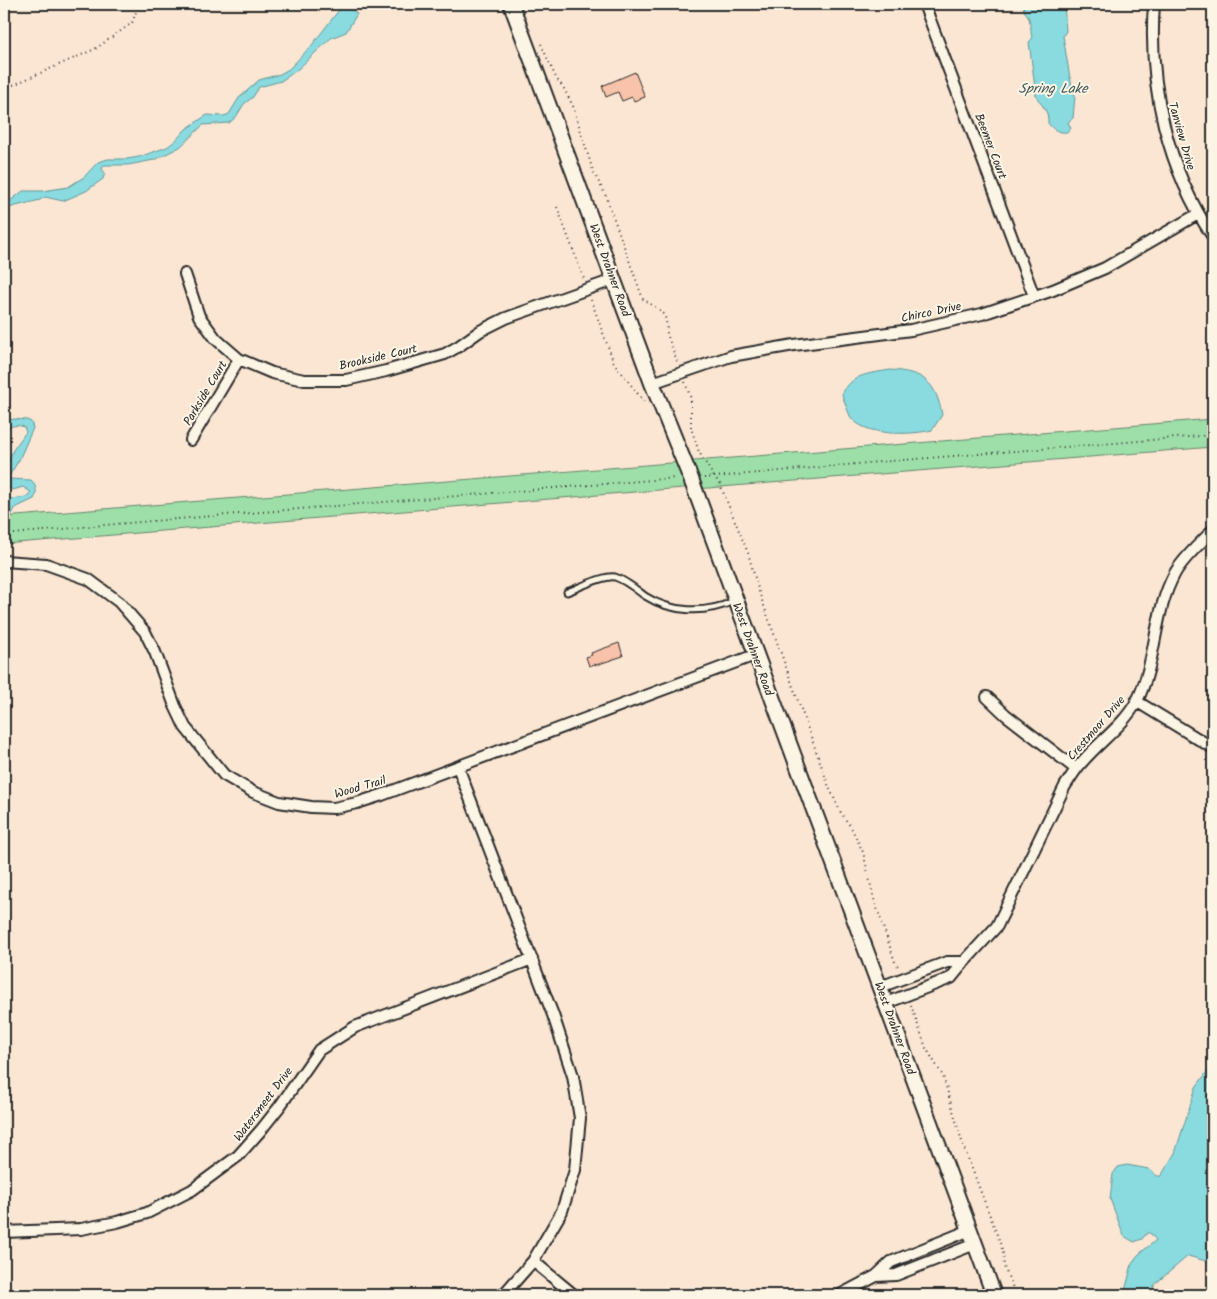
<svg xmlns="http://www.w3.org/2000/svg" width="1217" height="1299" font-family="Kalam,sans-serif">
<rect width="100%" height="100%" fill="#fbe6d3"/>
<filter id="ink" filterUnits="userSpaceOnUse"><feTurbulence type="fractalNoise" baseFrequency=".02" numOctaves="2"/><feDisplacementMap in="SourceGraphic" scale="10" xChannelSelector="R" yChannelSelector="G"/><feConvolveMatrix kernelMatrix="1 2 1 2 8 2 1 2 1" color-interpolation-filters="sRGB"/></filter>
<g filter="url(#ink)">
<!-- green -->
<path fill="#9edfa9" stroke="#64856a" d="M1213,419V447L696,489L695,487L4,544V517Z"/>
<!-- water -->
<path fill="#89dbdf" stroke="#639597" d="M342,4H349L346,5L357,14L346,32L331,38L297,70L281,81L259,87L253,97L244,104L236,117L229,123L203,125L180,147L154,160L128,165H104L102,169L105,173L103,179L86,191L63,201L45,197L40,200L4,209V202L10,201L23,191H43L68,187L84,177L98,162L108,159H127L139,157L167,147L175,141L186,129L207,115L224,116L229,114L239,98L259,80L280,74L289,69L312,45L339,10L345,5Z
M1023,4H1064L1066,31L1063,36L1070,78L1075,96L1073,118L1068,122L1071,128L1068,132C1059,133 1053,130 1048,123C1049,108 1040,106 1036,95L1029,42L1032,39C1030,29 1032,18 1024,11Z
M890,370C924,372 936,382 942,415L932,430C912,435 863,437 850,416C847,409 844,401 842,394C853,373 869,374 890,370Z
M13,419L27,420L31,422L33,428L19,460L9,476V479L31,480C36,485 38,492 34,499L15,508L11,517L6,511L4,500L26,497L31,492L23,487L13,490L4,485V473L13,450L26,432L24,427C17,424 10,426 4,430V423Z
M1213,1064V1263L1188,1256L1155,1284L1150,1295H1124L1132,1264L1138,1255L1156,1240L1150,1233H1147L1142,1239L1134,1242L1124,1236L1110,1199L1113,1174L1118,1167L1127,1165L1149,1169L1157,1176H1161L1175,1153L1196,1087Z"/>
<!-- building -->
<path fill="#f8c3aa" stroke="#2b2b2b" d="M635,72L645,97L634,101L632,97L622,101L618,92L606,97L602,86Z
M619,643L623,656L596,665L595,664L589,666L586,657L592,655L591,653Z"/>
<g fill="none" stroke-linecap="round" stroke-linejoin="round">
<!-- lane casing -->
<g stroke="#2b2b2b" stroke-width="9">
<path id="lane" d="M567,592C578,588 604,575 615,577C625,580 637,590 645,596C672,613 705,614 734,601"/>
</g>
<!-- street casing -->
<g stroke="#2b2b2b" stroke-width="14">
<path id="street" d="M924,4L1034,296
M1154,4C1148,85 1167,169 1213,237
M185,274L199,316L216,339L239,359L272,373L304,380H346L386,371L445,354L459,346L480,331L506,318L613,280
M652,383L731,356L794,345L911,330L982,314L1053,290L1105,268L1198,214
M191,440L239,359
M4,561L46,564L88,579L119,602L145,632L155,652L175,706L185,727L224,775L253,792L279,802L311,807L334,808L357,803L382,795L755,655
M987,697L1006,715L1076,769
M1136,701L1213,748
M458,767L553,1015L573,1076L580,1118L575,1170L562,1211L533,1261L503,1295
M964,962L997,926L1065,786C1071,777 1076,768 1083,761C1100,741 1124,725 1137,701C1157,661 1153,613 1175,573C1184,557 1201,543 1213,530
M880,987L947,962H964L951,978L886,1003
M970,1230L891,1262L876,1276L896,1275L975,1244
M4,1232L81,1229L117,1222L147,1213L192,1190L238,1156L261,1130L280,1106L319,1050L355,1027L532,959
M533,1261L574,1295
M840,1295L876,1276"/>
</g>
<!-- secondary casing -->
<g stroke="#2b2b2b" stroke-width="18">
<path id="secondary" d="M511,4L652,383L691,479L994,1295"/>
</g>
<!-- path -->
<path stroke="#2b2b2b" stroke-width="2" stroke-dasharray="1 4" stroke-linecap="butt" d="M541,44L556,78L563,87L573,106L593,171L605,194L643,299L661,311L666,319L667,334L678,364
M4,89L95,49L132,23L139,4
M557,207L584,279
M591,300L614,363L645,403
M685,382L691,399V428L699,452L714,477L719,482L748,553L759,592L829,787L840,811L852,829L863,852L874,899L895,962L900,969
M704,478L879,462L1213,435
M4,535L92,526L676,478
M911,1005L926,1048L943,1076L963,1145L998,1237L1003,1252L1004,1267L1016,1295"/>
<!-- lane -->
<use href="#lane" stroke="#fcf5e5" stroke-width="5"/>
<!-- street -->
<use href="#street" stroke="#fcf5e5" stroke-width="10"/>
<!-- secondary -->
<use href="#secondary" stroke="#fcf5e5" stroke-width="14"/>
</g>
</g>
<g text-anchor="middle" stroke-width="4" stroke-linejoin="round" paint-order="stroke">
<!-- street labels -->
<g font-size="12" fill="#2b2b2b" stroke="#fcf5e5">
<text transform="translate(1182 136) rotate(74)" y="4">Tanview Drive</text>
<text transform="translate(991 146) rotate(69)" y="4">Beemer Court</text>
<text transform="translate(610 270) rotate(70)" y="4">West Drahner Road</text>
<text transform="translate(931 312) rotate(-12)" y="4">Chirco Drive</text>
<text transform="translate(378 357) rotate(-13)" y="4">Brookside Court</text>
<text transform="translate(205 393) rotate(-59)" y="4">Parkside Court</text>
<text transform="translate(753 649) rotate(70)" y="4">West Drahner Road</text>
<text transform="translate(1096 728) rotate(-49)" y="4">Crestmoor Drive</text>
<text transform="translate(360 787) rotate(-16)" y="4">Wood Trail</text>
<text transform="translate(895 1028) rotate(70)" y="4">West Drahner Road</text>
<text transform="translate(263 1104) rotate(-53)" y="4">Watersmeet Drive</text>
</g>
<!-- water labels -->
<g font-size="14" font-style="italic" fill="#425758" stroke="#fcf5e5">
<text x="1053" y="93">Spring Lake</text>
</g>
</g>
<!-- margin -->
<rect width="1217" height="1299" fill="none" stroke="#fcf5e5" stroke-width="20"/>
<rect x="10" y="10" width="1197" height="1279" fill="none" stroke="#2b2b2b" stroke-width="2" filter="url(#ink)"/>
</svg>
